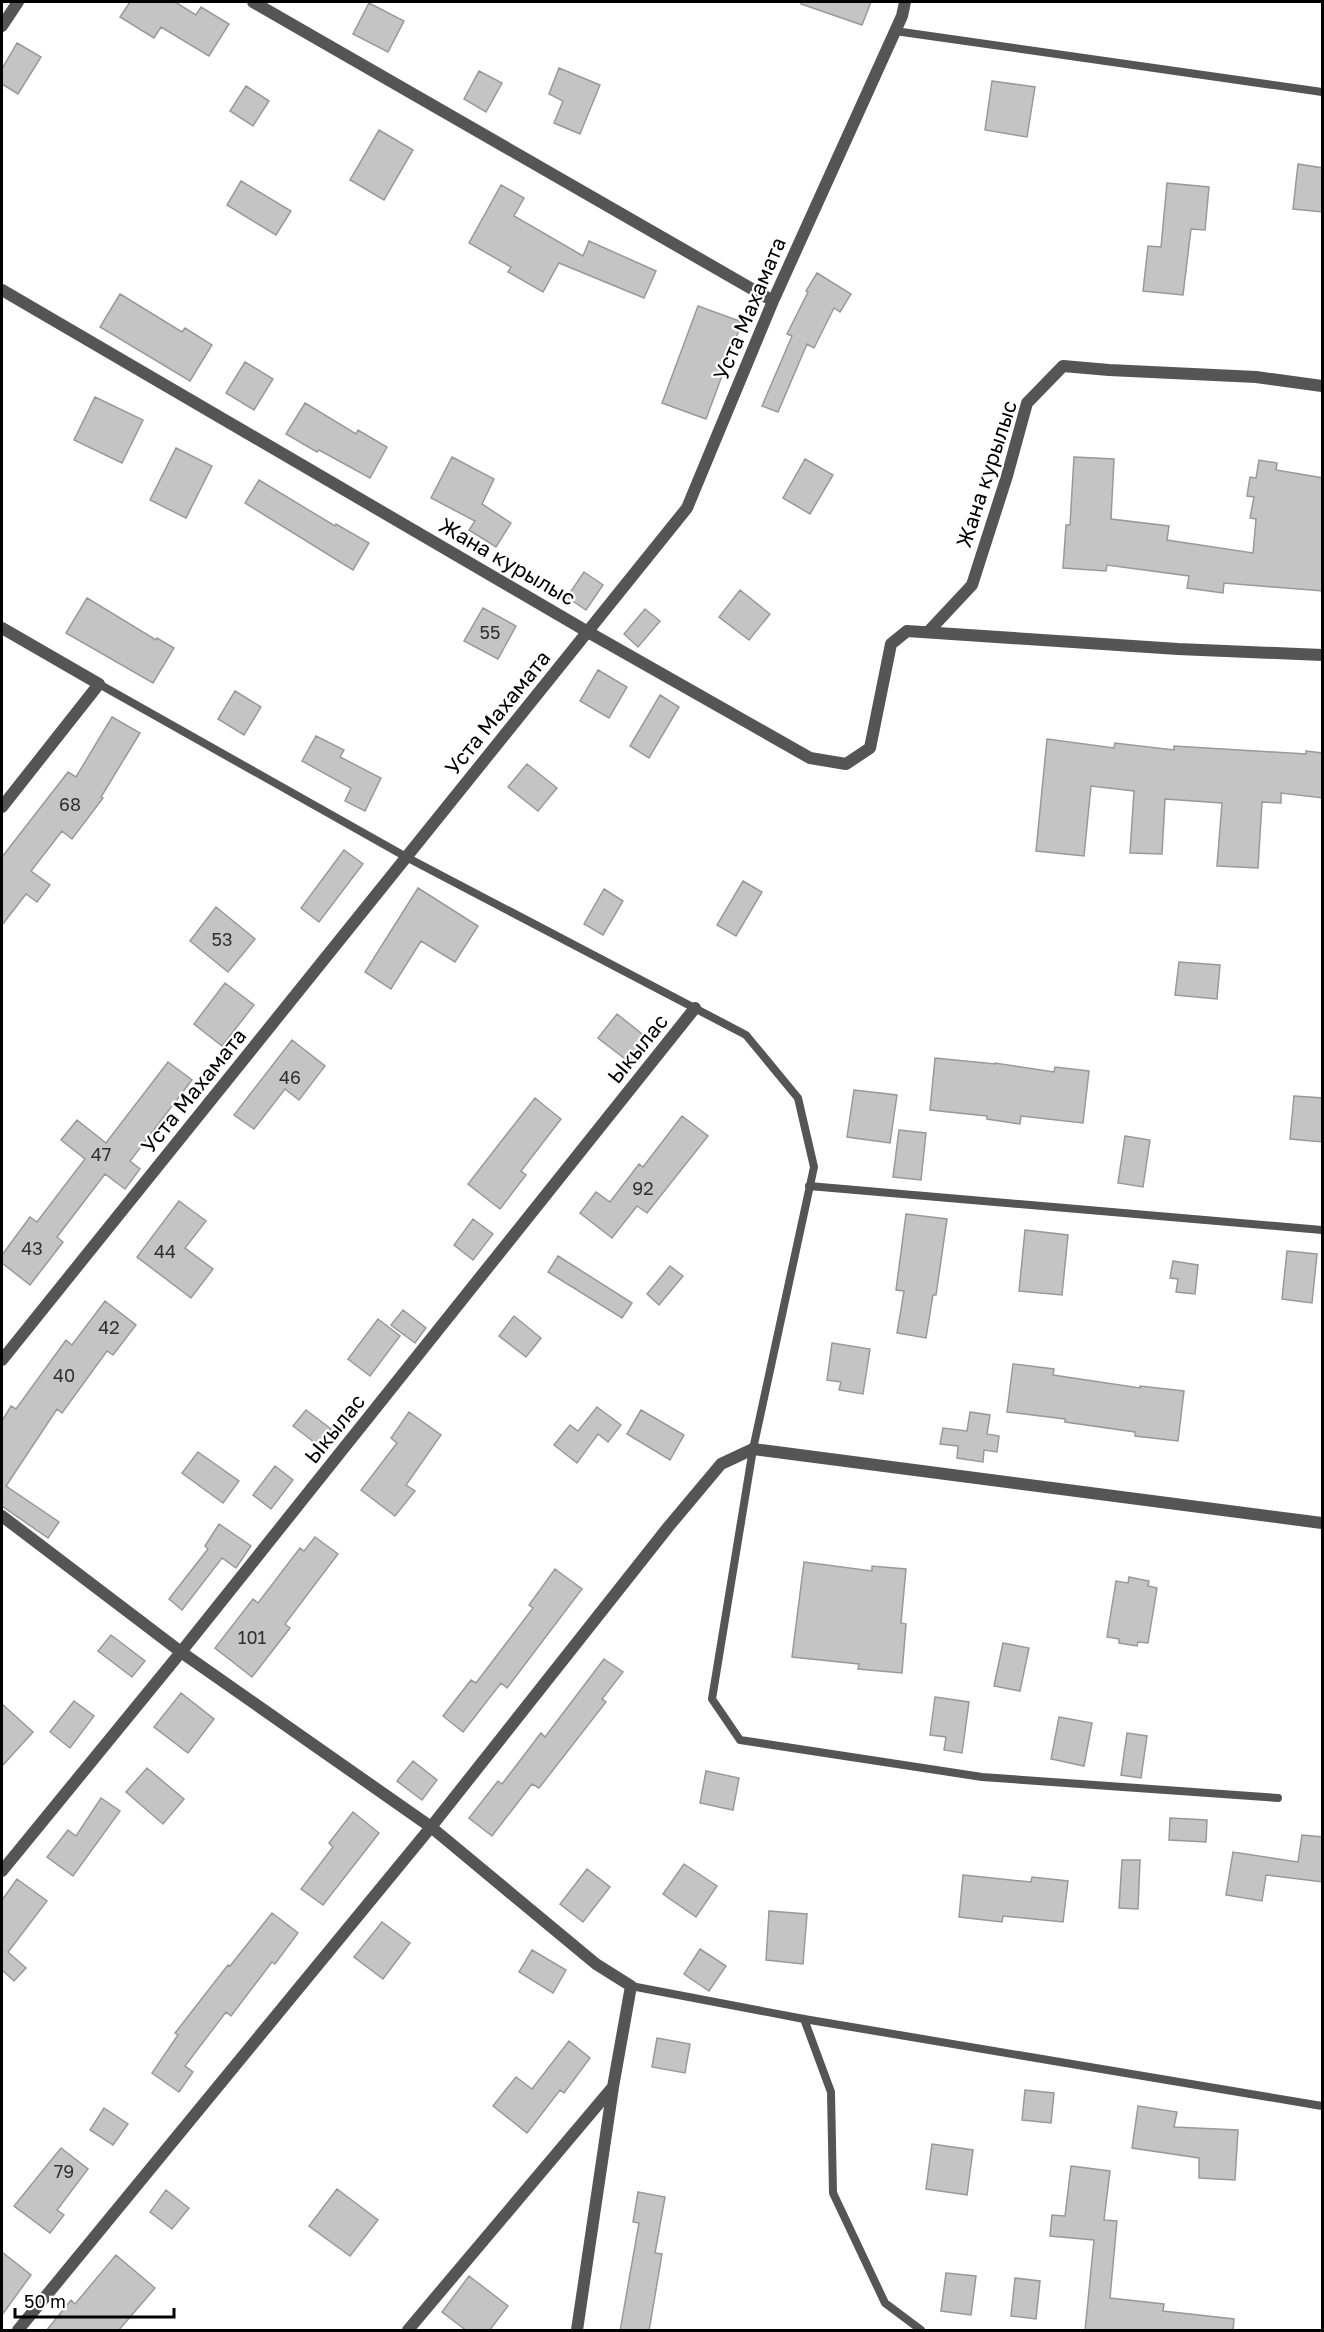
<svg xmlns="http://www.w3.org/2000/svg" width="1324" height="2332" font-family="'Golos Text',sans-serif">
<rect width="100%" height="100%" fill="#fff"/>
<!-- building -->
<path fill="#c4c4c4" stroke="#999" stroke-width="1.5" d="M130,2H175L196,15L201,7L229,24L209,56L161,27L154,38L120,17Z
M801,2H871L862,25L801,4Z
M369,3L404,21L388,52L353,34Z
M17,43L41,57L18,94L2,84V69Z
M559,68L600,85L580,134L554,123L563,101L549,94Z
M479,71L502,83L486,112L464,99Z
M992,81L1035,87L1027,137L985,130Z
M246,86L269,101L253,126L230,111Z
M379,130L413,150L384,200L350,180Z
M1298,164L1323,168V212L1293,209Z
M241,181L291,211L276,235L227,205Z
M1167,183L1209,187L1205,230L1191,229L1183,295L1143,291L1148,246L1161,247Z
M501,185L524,198L514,216L583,256L589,241L656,271L644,298L559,263L543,292L508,272L511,267L469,243Z
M817,273L851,294L840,312L834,308L814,348L807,344L778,412L762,406L792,336L787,334L808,292L806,291Z
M120,294L182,332L185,328L212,345L190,381L100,327Z
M698,306L742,322L706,419L662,403Z
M245,362L273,379L254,410L226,393Z
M95,397L143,420L122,463L74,440Z
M305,403L356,434L358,430L387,447L370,478L319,450L317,452L286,434Z
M176,448L212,466L186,518L150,500Z
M452,457L494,479L482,504L511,523L496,547L469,530L475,521L431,498Z
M1074,457L1114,459L1111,519L1169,526L1167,540L1253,553L1256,519L1250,518L1254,497L1247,496L1250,477L1256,478L1259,460L1277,463L1276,470L1323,478V591L1224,583L1223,593L1187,588L1189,576L1107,565L1106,571L1063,568L1066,525H1070Z
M805,459L833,475L810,514L783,498Z
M259,480L335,526L336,524L369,543L353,570L245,503Z
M584,572L603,585L586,610L567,597Z
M740,590L770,614L749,640L719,617Z
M87,598L156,640L157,638L174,648L153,683L66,633Z
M483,608L516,626L498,659L464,641Z
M645,609L660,621L638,647L624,634Z
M598,670L627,687L609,718L580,701Z
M235,691L261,707L244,735L218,719Z
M660,695L679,707L649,758L630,746Z
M112,717L140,733L101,797L103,798L72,839L62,831L31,871L50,885L37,902L26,894L2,925V857L68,772L76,777Z
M316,736L344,750L340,757L381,778L365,811L345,801L351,788L302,761Z
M1047,739L1114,748L1115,743L1174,750V746L1306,754V751L1323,753V798L1281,793V803L1262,802L1258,868L1217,866L1222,803L1165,799L1162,854L1130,853L1134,791L1091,786L1084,856L1036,851Z
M527,764L557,788L538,811L508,787Z
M344,850L363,864L319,922L301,908Z
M743,881L762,892L736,936L717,925Z
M418,888L478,926L455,962L421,941L391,989L365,972Z
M604,889L623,901L603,935L584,924Z
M216,907L255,939L228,972L190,941Z
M1179,962L1220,965L1217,999L1175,995Z
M225,983L254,1005L222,1046L194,1024Z
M617,1014L647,1038L629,1062L598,1038Z
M292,1040L325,1066L299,1100L285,1089L254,1129L234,1115Z
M935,1058L995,1064V1063L1054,1072L1055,1067L1089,1071L1083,1123L1021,1116L1020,1124L987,1119V1116L930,1110Z
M168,1062L192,1080L130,1161L140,1169L125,1189L105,1174L57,1237L63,1242L30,1285L2,1263V1255L30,1217L37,1222L85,1159L61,1140L77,1120L106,1143Z
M854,1090L897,1095L890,1143L847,1137Z
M1294,1096L1323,1098V1142L1290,1139Z
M535,1098L561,1119L521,1171L526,1175L500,1209L468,1184Z
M682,1116L708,1136L647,1213L637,1206L612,1238L580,1213L596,1192L610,1202L639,1164L643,1167Z
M899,1130L926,1133L921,1180L893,1177Z
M1125,1136L1150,1140L1143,1187L1118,1183Z
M179,1201L206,1221L185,1248L213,1269L191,1298L137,1257Z
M906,1214L947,1219L936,1295H933L926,1338L897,1333L904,1291L896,1290Z
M473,1219L493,1234L473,1260L454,1245Z
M1025,1230L1068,1235L1062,1295L1019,1291Z
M1287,1251L1317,1254L1312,1303L1282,1299Z
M558,1256L632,1303L622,1318L548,1272Z
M1173,1261L1198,1265L1195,1294L1176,1292L1178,1279L1170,1278Z
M670,1266L683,1276L659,1305L647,1294Z
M105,1301L136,1325L113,1355L107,1351L62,1413L57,1409L6,1486L59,1522L48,1538L2,1506V1421L11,1406L16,1409L66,1340L72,1345Z
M403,1310L426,1328L415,1343L391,1325Z
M514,1316L541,1338L526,1357L499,1336Z
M378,1319L400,1336L370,1376L348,1359Z
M832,1343L870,1349L863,1394L839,1390L841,1382L827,1380Z
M1013,1364L1054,1369L1053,1375L1140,1388V1386L1184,1391L1178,1441L1135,1436V1432L1065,1422V1419L1007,1412Z
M597,1407L621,1425L608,1442L598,1434L577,1463L554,1445L570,1425L578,1431Z
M306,1410L331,1429L319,1446L293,1426Z
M641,1410L684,1435L670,1460L627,1434Z
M409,1412L441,1435L406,1485L415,1491L395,1516L361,1490L397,1443L391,1438Z
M970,1412L990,1415L987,1434L999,1436L997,1452L984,1450L983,1462L957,1458L958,1446L940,1444L943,1428L967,1431Z
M198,1452L239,1481L223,1503L182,1473Z
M275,1466L293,1480L271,1509L253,1495Z
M219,1524L251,1546L236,1568L222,1558L182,1610L169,1599L208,1549L205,1546Z
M315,1537L338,1554L285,1624L290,1628L252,1677L215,1648L253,1599L258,1603L300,1548L304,1551Z
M804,1562L872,1571V1566L906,1569L901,1623L906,1624L902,1673L858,1669L859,1664L792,1657Z
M555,1569L582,1589L507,1688L501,1683L463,1732L443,1716L471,1680L476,1683L533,1608L529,1605Z
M1129,1577L1149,1581L1148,1586L1157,1588L1148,1643L1138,1642L1137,1646L1119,1643V1639L1107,1637L1116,1581L1128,1583Z
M111,1635L145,1661L132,1677L98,1651Z
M1003,1643L1029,1648L1020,1691L994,1686Z
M604,1659L623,1672L602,1699L606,1702L539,1788L532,1784L492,1836L469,1818L498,1781L502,1784L541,1733L545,1737Z
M181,1693L214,1719L188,1753L154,1727Z
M935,1697L969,1702L962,1753L944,1750L946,1737L930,1735Z
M74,1701L94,1716L70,1748L50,1732Z
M2,1704L33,1732L2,1766Z
M1059,1717L1092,1723L1084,1766L1051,1759Z
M1127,1733L1147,1736L1141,1778L1121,1775Z
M413,1761L437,1780L422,1800L397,1781Z
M147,1768L184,1799L163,1824L126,1792Z
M706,1771L739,1778L733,1810L700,1803Z
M101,1798L120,1811L73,1876L47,1857L68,1830L76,1836Z
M353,1812L379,1833L323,1905L301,1889L333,1847L329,1843Z
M1170,1818L1207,1820L1206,1842L1169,1840Z
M1302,1835L1323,1837V1882L1266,1875L1262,1901L1226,1895L1233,1852L1298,1862Z
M1122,1860H1140L1138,1909L1119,1908Z
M684,1864L717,1886L696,1917L663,1894Z
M587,1869L610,1887L583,1922L560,1904Z
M963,1875L1031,1882L1032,1877L1068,1881L1063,1922L1003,1916L1002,1922L959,1917Z
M17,1879L47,1901L8,1952L26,1968L14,1981L2,1970V1900Z
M769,1911L807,1914L803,1964L766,1960Z
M272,1913L298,1933L275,1964L272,1962L231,2016L226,2012L185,2066L193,2072L179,2092L152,2073L178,2035L175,2033L228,1965L230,1966Z
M382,1922L410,1943L383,1979L354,1957Z
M700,1949L726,1966L709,1991L684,1974Z
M532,1950L566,1970L553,1993L519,1972Z
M657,2038L690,2044L685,2073L652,2067Z
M569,2041L590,2058L564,2093L560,2090L527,2133L493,2106L516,2077L532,2089Z
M1025,2090L1054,2093L1051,2123L1022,2120Z
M1138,2106L1177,2112L1174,2127L1238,2130L1235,2180L1199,2178V2158L1132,2148Z
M104,2108L128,2124L113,2145L90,2130Z
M932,2144L973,2150L967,2195L926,2189Z
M61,2148L88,2169L57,2210L64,2215L50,2233L14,2206Z
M1071,2166L1110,2171L1104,2220L1117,2221L1110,2298L1164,2304L1163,2311L1234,2319L1233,2331H1085L1094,2240L1050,2236L1052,2215L1065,2216Z
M337,2189L378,2220L350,2256L309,2226Z
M166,2190L189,2208L172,2229L150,2212Z
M638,2192L665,2197L655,2253L662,2254L649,2331H620L639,2223L633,2222Z
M2,2252L31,2275L2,2315Z
M116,2255L155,2288L118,2331H46L71,2300L75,2304Z
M946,2273L976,2276L971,2315L941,2311Z
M469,2276L508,2306L489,2331H467L442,2312Z
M1015,2278L1040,2281L1036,2319L1011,2316Z"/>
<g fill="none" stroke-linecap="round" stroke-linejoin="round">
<!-- service -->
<path stroke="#555" stroke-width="8" d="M895,31L1322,92
M99,684L408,858L746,1035L798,1098L814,1167L753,1449L712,1699L740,1740L982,1777L1278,1798
M809,1186L1322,1230
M631,1986L804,2019L1322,2106
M804,2019L831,2092L833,2193L885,2303L921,2330"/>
<!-- minor -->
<path stroke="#555" stroke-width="12" d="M253,2L773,301
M2,26L18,2
M2,290L588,632L810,758L846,764L870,748L891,644L907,631L1178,649L1322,655
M2,628L99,684L2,807
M928,632L972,585L1007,476L1027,403L1063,366L1109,370L1256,377L1322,386
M2,1360L687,508L773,301L902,16L905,2
M2,1516L181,1652L431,1827L596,1964L631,1986L613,2087L577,2330
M2,1871L181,1652L695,1008
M18,2330L431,1827L669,1526L721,1464L753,1449L1322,1523
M408,2330L612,2088"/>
</g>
<g text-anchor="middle" stroke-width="4.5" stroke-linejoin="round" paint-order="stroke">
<!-- number labels -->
<g font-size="18" fill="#313131">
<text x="490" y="639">55</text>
<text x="70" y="811">68</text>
<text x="222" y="946">53</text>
<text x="290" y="1084">46</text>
<text x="101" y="1161">47</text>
<text x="643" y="1195">92</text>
<text x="32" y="1255">43</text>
<text x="165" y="1258">44</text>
<text x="109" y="1334">42</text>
<text x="64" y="1382">40</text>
<text x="252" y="1644">101</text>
<text x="64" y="2178">79</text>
</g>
<!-- street labels -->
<g font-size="21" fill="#000" stroke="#fff">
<text transform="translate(750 309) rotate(-67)" y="7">Уста Махамата</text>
<text transform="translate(987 474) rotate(-72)" y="7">Жана курылыс</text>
<text transform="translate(507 562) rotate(30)" y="7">Жана курылыс</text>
<text transform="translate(498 713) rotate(-51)" y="7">Уста Махамата</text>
<text transform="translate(638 1049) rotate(-51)" y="7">Ыкылас</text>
<text transform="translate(194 1091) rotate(-51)" y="7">Уста Махамата</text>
<text transform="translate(335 1429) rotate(-51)" y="7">Ыкылас</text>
</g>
</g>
<!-- border -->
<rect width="1324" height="2332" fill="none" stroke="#000000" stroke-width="6"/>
<!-- scale -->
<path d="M15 2308v9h159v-9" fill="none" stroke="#000000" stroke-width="3"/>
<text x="24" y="2308" font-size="18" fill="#000000" stroke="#ffffff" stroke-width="4.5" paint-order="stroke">50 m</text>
</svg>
